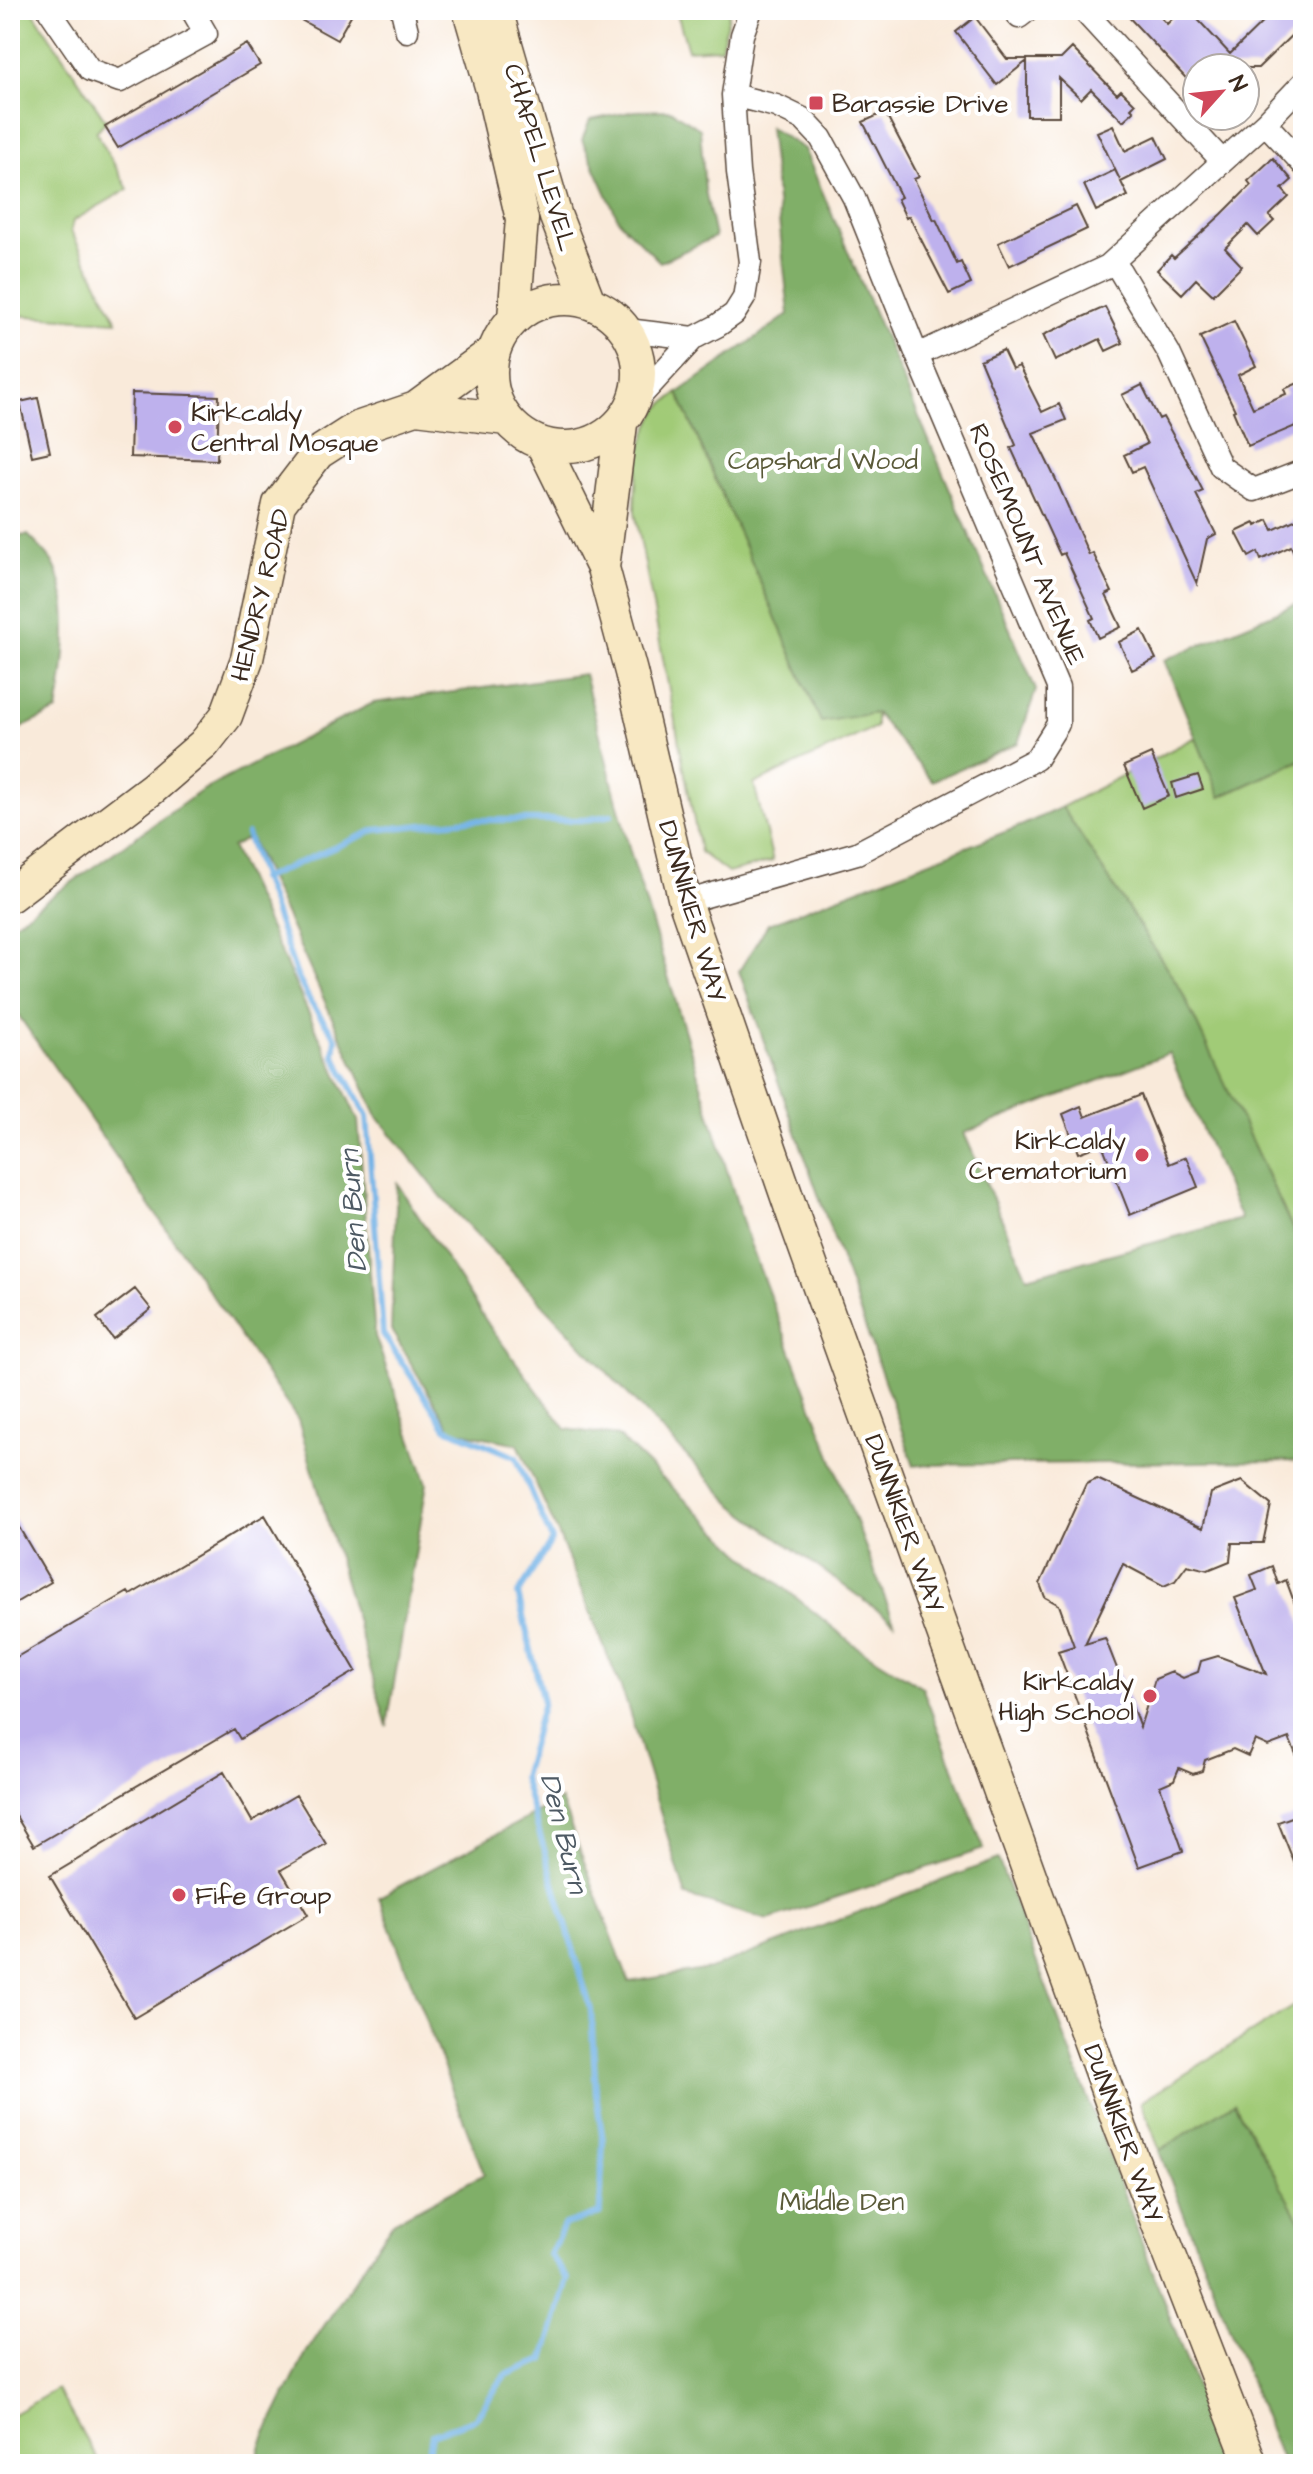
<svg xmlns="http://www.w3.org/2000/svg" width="1313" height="2474" font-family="'Architects Daughter',sans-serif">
<rect width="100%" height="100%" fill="#fff"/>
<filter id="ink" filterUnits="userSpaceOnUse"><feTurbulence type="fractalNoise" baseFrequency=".0125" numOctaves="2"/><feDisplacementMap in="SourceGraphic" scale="16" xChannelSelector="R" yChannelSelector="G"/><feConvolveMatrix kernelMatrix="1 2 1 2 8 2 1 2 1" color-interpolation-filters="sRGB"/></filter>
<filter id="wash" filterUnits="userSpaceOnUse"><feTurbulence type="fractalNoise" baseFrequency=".006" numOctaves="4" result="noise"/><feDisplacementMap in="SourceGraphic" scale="32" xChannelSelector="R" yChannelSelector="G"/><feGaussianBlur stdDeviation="1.8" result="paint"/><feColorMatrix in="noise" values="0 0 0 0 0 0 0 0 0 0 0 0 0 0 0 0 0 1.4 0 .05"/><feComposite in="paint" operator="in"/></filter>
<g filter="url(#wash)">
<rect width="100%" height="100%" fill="#f9eada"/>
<!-- green -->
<path fill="#a1cb77" stroke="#6e7a4a" stroke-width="2" d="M10,10H32L106,121L96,132L128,189L73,221L71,231L117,321L10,315Z
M676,10H730L721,48L688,50Z
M678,393L821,721L876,713V727L754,784L773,861L728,873L700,852L635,512C635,479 638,438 659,409C663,403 672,398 678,393Z
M1196,737L1221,797L1303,759V1251L1180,989L1062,807Z
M1303,2000V2464H1283L1141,2102Z
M57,2389L100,2464H10V2416Z"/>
<!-- forest -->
<path fill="#80af68" stroke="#5e6c43" stroke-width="2" fill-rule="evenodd" d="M670,110L700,129L705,190L715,237L660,262L619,221L582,140L590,120L635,111Z
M769,127L804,149L1036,690L1018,743L932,781L876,713L821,722L678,393L789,314Z
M28,535C36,544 47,553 53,563C74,601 65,670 57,711L15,731L10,718V537Z
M1303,601V759L1220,797L1164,660Z
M584,674L630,851L746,1233L894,1622L734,1506L445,1201L377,1116L250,837L232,847L358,1120L375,1336L427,1483L387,1726L298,1420L10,1003V926L201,791L373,703Z
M1062,807L1180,988L1303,1251V1467L1295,1461L914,1465L739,971L768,924L1023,825ZM1169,1053L1241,1219L1027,1277L964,1133Z
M397,1183L492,1330L566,1429L618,1436L741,1553L857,1647L922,1687L984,1849L768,1920L686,1896L625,1698L560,1538L518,1444L451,1430L391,1330Z
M561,1800L629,1982L710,1969L998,1859L1225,2464H256L261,2444L306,2353L393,2222L484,2174L379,1897Z
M1234,2103L1303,2225V2464H1283L1159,2151Z"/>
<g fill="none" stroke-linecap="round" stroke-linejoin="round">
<!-- stream -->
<path stroke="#72b2e6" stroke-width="6" d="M247,834L297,976L311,1003L336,1038L334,1055L367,1116L383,1334L446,1428L516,1457L552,1540L518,1594L543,1702L523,1777L591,2010L596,2093L603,2141L600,2213L564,2225L550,2255L568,2279L544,2360L505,2375L475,2419L432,2434L427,2464
M261,879L375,830L469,820H586L611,815"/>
</g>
<g id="blocks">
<!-- building -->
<path fill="#beb1ed" d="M283,10H354L337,40Z
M1122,10H1154L1167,24L1181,10H1189L1230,54L1275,10H1296L1303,17V24L1258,68H1197V90Z
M975,17L1007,59H1061L1072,48L1117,94L1121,90L1135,104L1131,108L1134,111L1123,121L1091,89L1081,99L1059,78V116H1027V61L997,85L956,32Z
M247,44L260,65L118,148L105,127Z
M885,112L919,177L914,179L934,220L936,219L957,264L961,262L971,284L949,294L909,216L906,218L897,199L901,197L863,122Z
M1113,125L1125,151L1156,136L1167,159L1121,182L1128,196L1096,211L1084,185L1115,170L1120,180L1097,132Z
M1273,158L1292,180L1282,189L1289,197L1269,216L1274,221L1258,236L1248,225L1225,248L1242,266L1213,295L1196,279L1182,294L1157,270L1171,255L1174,258L1222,214L1251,185L1248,181Z
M1076,206L1087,229L1009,266L998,243Z
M1105,307L1123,343L1106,351L1100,339L1055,361L1043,335Z
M1234,321L1256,366L1238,375L1253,408L1286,394L1284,389L1303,381V432L1300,424L1248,446L1233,411L1235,410L1200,337Z
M1003,350L1012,369L1019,366L1042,412L1059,404L1066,420L1033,433L1058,484L1089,555L1093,553L1112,592L1106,595L1121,627L1098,638L1090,620L1094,618L1064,553L1060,555L1011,448L1016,445L980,360Z
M1142,385L1159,419L1163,417L1196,477L1203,491L1196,494L1216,534L1207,539L1197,584L1143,467L1132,472L1124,455L1147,444L1122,395Z
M132,393L219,396L217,460L130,457Z
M38,398L50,452L32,456L20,402Z
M1303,516V573L1291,546L1261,560L1258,552L1249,557L1236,532L1255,523L1256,526L1268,520L1273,530Z
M1142,630L1156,659L1132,670L1119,642Z
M1151,754L1169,796L1142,808L1124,766Z
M1198,775L1203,789L1176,798L1172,783Z
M1141,1095L1169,1164L1186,1157L1198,1187L1130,1215L1102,1144L1078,1153L1063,1114L1081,1106L1085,1117Z
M135,1289L151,1309L113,1339L97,1318Z
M1097,1479L1203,1528L1211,1493L1242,1481L1271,1505L1263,1543H1232L1230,1561L1208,1570L1187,1565L1175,1581L1164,1586L1123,1564L1085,1644L1105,1638L1140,1727L1155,1679L1172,1672L1183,1678L1198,1672L1201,1661L1218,1656L1266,1674L1235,1598L1257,1590L1251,1575L1272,1566L1278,1584L1286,1580L1303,1626V1770L1289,1738L1268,1746L1255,1740L1248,1756L1233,1749L1205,1760L1202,1771L1193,1774L1179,1768L1174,1780L1160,1786L1183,1851L1139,1867L1058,1651L1074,1646L1059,1605L1045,1597L1040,1584L1086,1484Z
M10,1512L51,1582L10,1606Z
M265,1515L356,1671L240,1739L234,1729L34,1846L10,1806V1661L128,1592L130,1595Z
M224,1772L252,1821L296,1795L326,1844L281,1870L308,1915L134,2018L50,1876Z
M1303,1813V1882H1302L1278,1822Z"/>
</g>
</g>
<g filter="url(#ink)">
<use href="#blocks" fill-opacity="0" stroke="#58473a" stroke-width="2"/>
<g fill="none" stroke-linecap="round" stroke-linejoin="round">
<!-- street casing -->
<g stroke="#58473a" stroke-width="25">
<path id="street" d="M49,10L90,70L120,81L206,34L192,10
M402,10L407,31
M1083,10L1222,161
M1019,17L1028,10
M1265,123L1303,164
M1114,261L1169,353L1221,467L1254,490L1303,471
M627,330L694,338
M917,355L1108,266L1265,123L1303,83
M635,402L694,338L717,326L734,314L744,298L750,262L738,172L733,95L742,35L751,10
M685,902L857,853L1036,759L1058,724V687L917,355L854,198L821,138L803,119L776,106L733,95"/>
</g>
<!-- secondary casing -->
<g stroke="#58473a" stroke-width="35">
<path id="secondary" d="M469,10L492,90L522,219L514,318
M496,10L556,217L589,302
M491 373a74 74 0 1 1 148 0a74 74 0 1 1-148 0Z
M416,408L506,419
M542,444L603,568L631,672L685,902L796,1223L1121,2129L1251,2464
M603,568L621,424
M10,896L153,788L204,744L226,716L247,659L279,504L318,453L357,428L416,408L494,351"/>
</g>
<!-- street -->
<use href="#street" stroke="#fff" stroke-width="22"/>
<!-- secondary -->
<use href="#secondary" stroke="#f8e8c3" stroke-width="32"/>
</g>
</g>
<!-- markers -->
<g fill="#d1495b" stroke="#fff" stroke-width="3">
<rect x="808" y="95" width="16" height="16" rx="4"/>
<circle cx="175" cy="427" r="8"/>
<circle cx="1142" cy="1155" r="8"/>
<circle cx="1150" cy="1696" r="8"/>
<circle cx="179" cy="1895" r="8"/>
</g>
<g text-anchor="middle" stroke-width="8" stroke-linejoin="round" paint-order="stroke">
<!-- poi labels -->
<g font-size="26" fill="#3b2a1e" stroke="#fff" text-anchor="start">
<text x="832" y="112">Barassie Drive</text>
<text x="191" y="421">Kirkcaldy<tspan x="191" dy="30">Central Mosque</tspan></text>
<text x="1126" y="1149" text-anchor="end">Kirkcaldy<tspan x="1126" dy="30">Crematorium</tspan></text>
<text x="1134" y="1690" text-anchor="end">Kirkcaldy<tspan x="1134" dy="30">High School</tspan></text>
<text x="195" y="1904">Fife Group</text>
</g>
<!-- street labels -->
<g font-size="26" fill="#3b2a1e" stroke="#fff">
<text transform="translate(541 157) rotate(73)" y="9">CHAPEL LEVEL</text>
<text transform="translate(1028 544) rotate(67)" y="9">ROSEMOUNT AVENUE</text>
<text transform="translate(260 595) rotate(-76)" y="9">HENDRY ROAD</text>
<text transform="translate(693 911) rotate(74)" y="9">DUNNIKIER WAY</text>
<text transform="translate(905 1523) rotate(70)" y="9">DUNNIKIER WAY</text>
<text transform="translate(1124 2133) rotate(70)" y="9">DUNNIKIER WAY</text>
</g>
<!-- park labels -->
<g font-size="26" fill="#5a5a39" stroke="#fff">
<text x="823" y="469">Capshard Wood</text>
<text x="842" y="2210">Middle Den</text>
</g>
<!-- water labels -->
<g font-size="28" font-style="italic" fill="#4e5a64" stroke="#fff">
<text transform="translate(352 1211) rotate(-94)" y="10">Den Burn</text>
<text transform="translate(565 1833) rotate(76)" y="10">Den Burn</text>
</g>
</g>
<!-- margin -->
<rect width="1313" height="2474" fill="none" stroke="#fff" stroke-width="40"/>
<!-- north arrow -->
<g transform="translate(1221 92) rotate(63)"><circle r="38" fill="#ffffff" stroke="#b1aaa5" stroke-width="2"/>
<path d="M0-6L14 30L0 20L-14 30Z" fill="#d1495b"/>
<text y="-12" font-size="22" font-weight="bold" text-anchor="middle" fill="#3b2a1e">N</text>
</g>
</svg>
